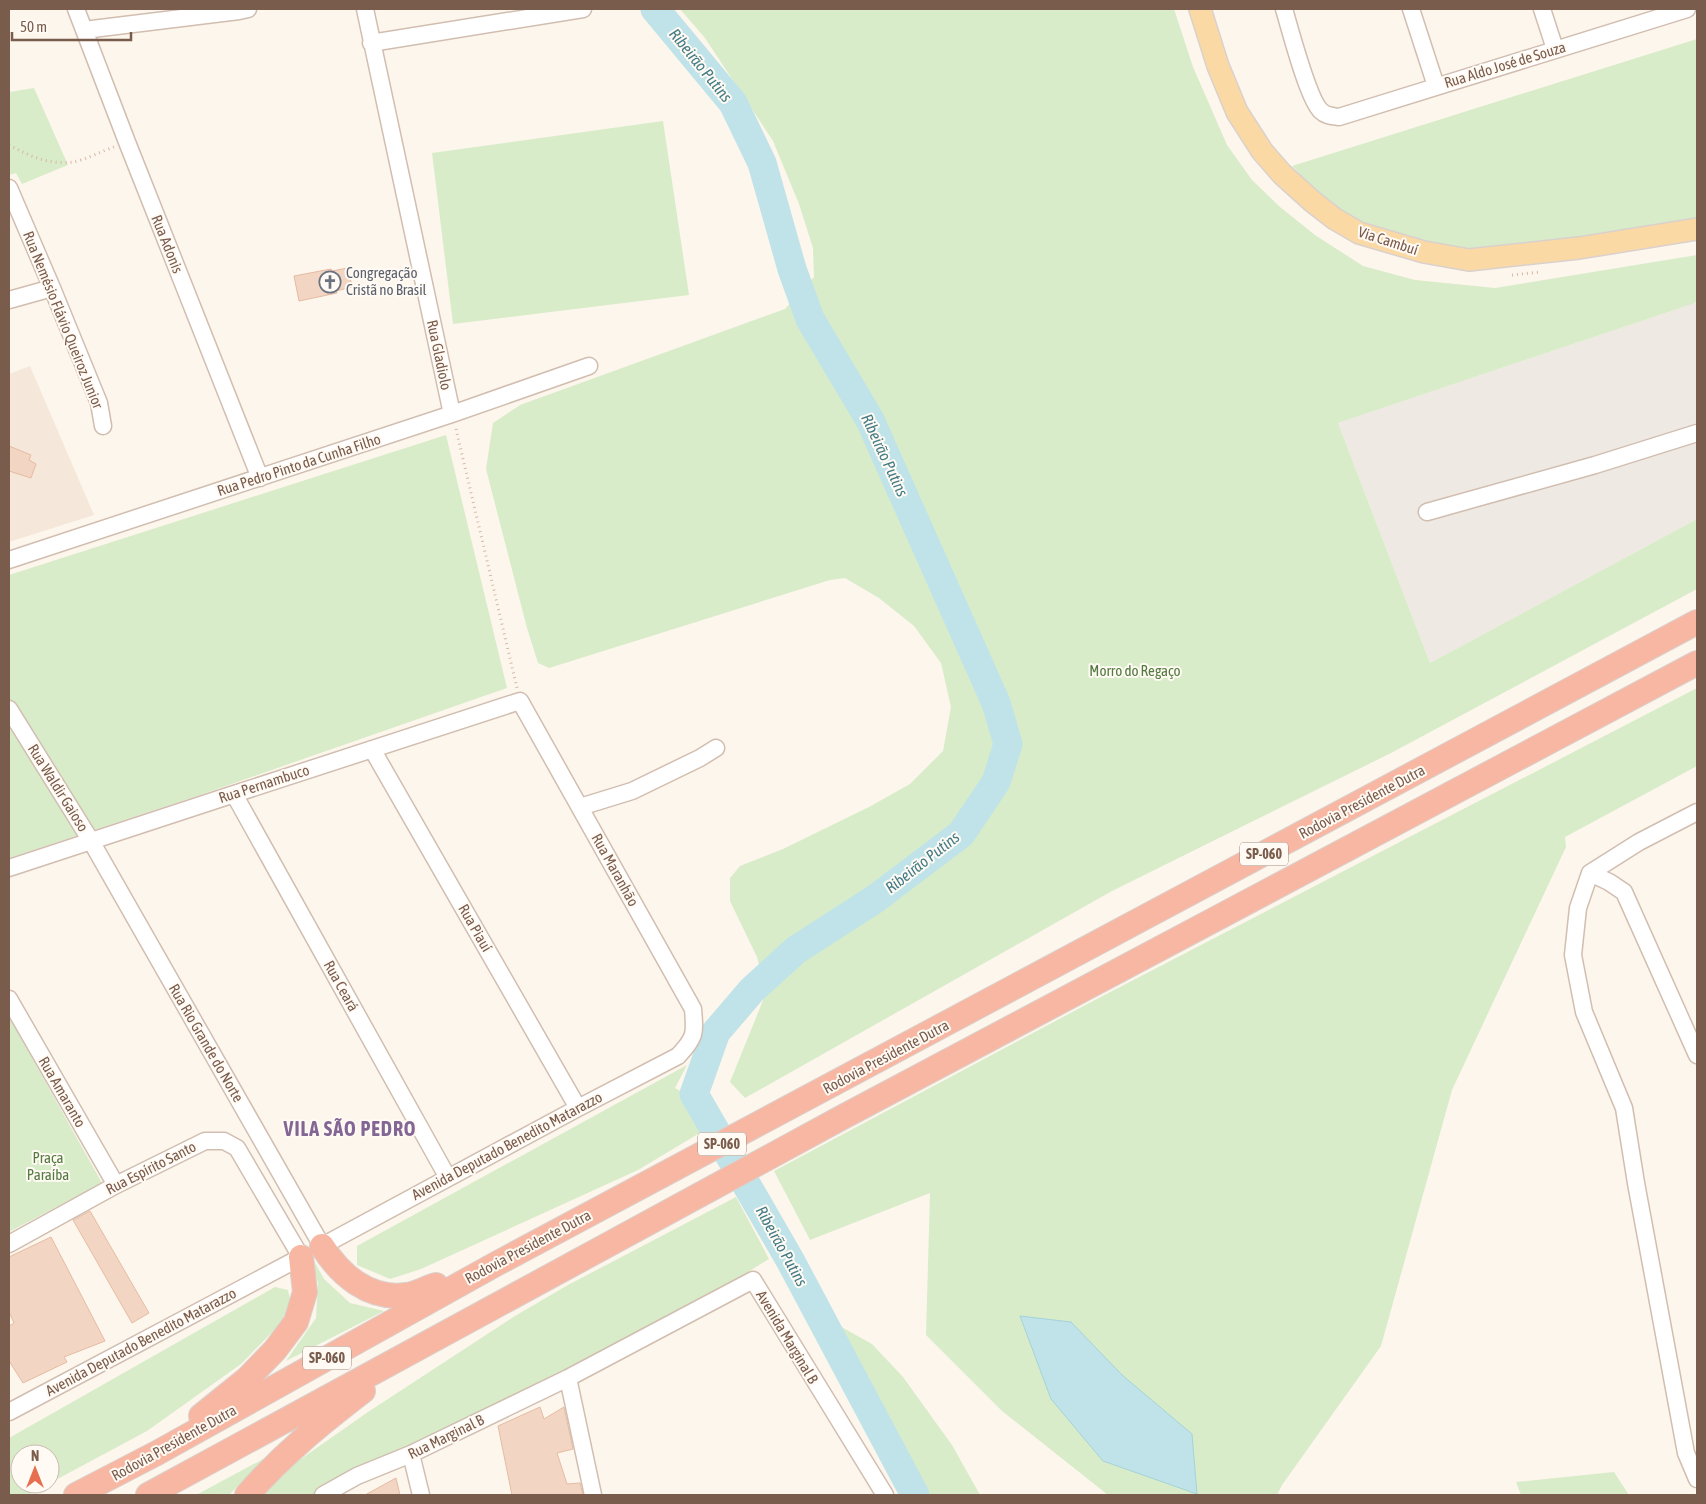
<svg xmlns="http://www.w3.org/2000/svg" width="1706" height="1504" font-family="'Asap Condensed',sans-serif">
<rect width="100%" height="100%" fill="#fdf6ec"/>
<!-- residential -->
<path fill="#f5e8da" d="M30,366L94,515L9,542V374Z"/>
<!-- industrial -->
<path fill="#efe9e4" d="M1695,303L1697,304V519L1430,663L1338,423Z"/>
<!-- green -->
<path fill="#d8ecc9" d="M680,9H1174L1193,67L1227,145L1252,180L1280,207L1315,235L1363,266L1415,280L1495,288L1697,255V299L1695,303L1338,423L1430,663L1697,519V589L1391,753L1112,891L745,1098L730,1082L766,993L757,957L730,901V878L740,866L783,849L869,807L910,784L943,751L951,707L941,663L914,626L879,598L845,578L830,580L549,668L538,663L527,628L486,469L493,423L520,405L785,309L814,277L813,248L799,204L773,141L705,38Z
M1697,39V224L1471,254L1364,226L1326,201L1292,166Z
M34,88L68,165L22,184L16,173L9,175V92Z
M663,121L689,295L453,324L432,153Z
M446,435L507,688L197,796L9,858V575Z
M1697,688V766L1565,837L1566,847L1452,1090L1381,1346L1282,1485L1277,1495H1108L1002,1411L926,1335L930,1193L810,1240L774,1171L1093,1001Z
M9,1017L102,1183L9,1232Z
M687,1065L675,1088L688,1095L708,1128L638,1170L421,1269L390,1279L357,1265V1246Z
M736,1197L769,1259L743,1275L578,1363L409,1450L356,1469L314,1495H258L278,1475L368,1412L515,1316L568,1285Z
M309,1252L324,1279L350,1303L384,1311L286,1361L316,1318L318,1283Z
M275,1287L288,1290L291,1304L280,1324L241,1364L147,1431L50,1483V1454H20V1484H49L28,1495H9V1438Z
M820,1315L872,1344L903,1377L952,1445L980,1495H915Z
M265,1458L229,1495H196Z
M1614,1472L1629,1495H1521L1516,1482Z"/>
<!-- water -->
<path fill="#bfe3e8" stroke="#a5d3da" d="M1020,1316L1071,1322L1122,1375L1192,1434L1197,1494L1103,1461L1051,1399Z"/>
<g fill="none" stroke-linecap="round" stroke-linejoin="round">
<!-- river -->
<path stroke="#bfe3e8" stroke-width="29" d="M655,9L733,103L762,163L792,269L810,319L870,420L996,703L1008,744L996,782L961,834L875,899L796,950L752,990L716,1032L694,1094L790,1260L915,1495"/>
</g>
<!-- building -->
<path fill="#f3d5c3" stroke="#e6bba3" d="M348,268L352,287L336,291L337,293L299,301L294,276L331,269L332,271Z
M9,446L31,455L29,460L36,464L31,478L9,471Z
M90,1211L149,1313L132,1323L73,1220Z
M51,1237L105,1341L64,1357L67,1362L23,1383L9,1361V1326L14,1323L9,1312V1257Z
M540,1407L544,1419L564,1407L573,1449L557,1453L567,1484L580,1483L583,1495H512L498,1426Z
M396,1478L400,1495H365Z"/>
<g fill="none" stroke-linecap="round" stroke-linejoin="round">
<!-- minor casing -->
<g stroke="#d1beb0" stroke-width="19">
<path id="minor" d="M76,9L127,142L260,478
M365,9L452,414
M1284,9C1290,29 1308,99 1321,111C1326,116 1332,116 1339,117L1687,9
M1411,9L1436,86
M1542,9L1555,49
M84,30L239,11L248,9
M371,43L583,9
M9,188L52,288L99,403L103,426
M9,300L52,288
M1427,512L1595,465L1697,433
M9,560L452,414L589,366
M9,709L91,841L322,1246L578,1108L678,1056C696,1037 695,1033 693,1009L520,701C350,756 179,812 9,868
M372,749L578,1108
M234,794L448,1178
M580,807L632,791L700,758L716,748
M1697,812L1639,842L1590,873L1578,908L1573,955L1584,1012L1624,1108L1636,1183L1686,1453L1697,1479
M1590,873L1609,882L1624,892L1697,1055
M9,999L116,1185
M9,1244L116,1185L205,1141H224L237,1148L301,1257L9,1412
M568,1378L593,1495
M411,1454L421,1495
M323,1495L357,1476L411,1454L568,1378L753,1280L885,1495"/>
</g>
<!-- major casing -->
<g stroke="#dad1cd" stroke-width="24">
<path id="major" d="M1200,9L1218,66L1237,112L1262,151L1282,174L1313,202L1335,219L1359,233L1424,252L1469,260L1579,248L1697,229"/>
</g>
<!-- highway casing -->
<g stroke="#dad1cd" stroke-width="26">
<path id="highway" d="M322,1246C340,1275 369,1300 406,1295C416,1294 426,1288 436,1285
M201,1416L247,1379L275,1350L296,1322L305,1292L301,1257
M76,1495L157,1453L496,1264L1697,622
M148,1495L841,1118L1697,663
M247,1495C282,1455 320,1424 363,1391"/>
</g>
<!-- path -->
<path stroke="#d9b8a5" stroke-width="3" stroke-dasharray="1 4" stroke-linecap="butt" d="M9,145C29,156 49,165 73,162C85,160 102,151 114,147
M1512,275L1541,272
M456,429L517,688"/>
<!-- minor -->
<use href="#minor" stroke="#fff" stroke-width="16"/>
<!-- major -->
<use href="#major" stroke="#fbd9a5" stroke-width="21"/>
<!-- highway -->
<use href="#highway" stroke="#f7b7a3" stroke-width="24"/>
</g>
<!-- icons -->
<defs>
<g id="church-ring" transform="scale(1.125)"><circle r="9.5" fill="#fffaf3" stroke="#6b7280" stroke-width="1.5"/><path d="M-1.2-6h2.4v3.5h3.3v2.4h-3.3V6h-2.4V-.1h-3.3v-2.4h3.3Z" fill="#6b7280"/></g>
</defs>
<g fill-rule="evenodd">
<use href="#church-ring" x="330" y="282"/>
</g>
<g text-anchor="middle" stroke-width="4" stroke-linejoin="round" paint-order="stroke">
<!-- shield labels -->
<g fill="#fffaf3" stroke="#a28b7f" stroke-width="1">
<rect x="1240" y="842.5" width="48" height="23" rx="4"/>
<rect x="698" y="1132.5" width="48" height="23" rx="4"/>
<rect x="303" y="1346.5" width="48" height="23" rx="4"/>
</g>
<g font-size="14" font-weight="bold" fill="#7a5c4d">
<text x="1264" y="859">SP-060</text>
<text x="722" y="1149">SP-060</text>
<text x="327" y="1363">SP-060</text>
</g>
<!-- street labels -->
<g font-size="15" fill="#7a5c4d" stroke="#fffaf3">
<text transform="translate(1505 65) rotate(-17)" y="5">Rua Aldo José de Souza</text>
<text transform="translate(1388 241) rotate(18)" y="5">Via Cambuí</text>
<text transform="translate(167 244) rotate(68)" y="5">Rua Adonis</text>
<text transform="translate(63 320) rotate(68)" y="5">Rua Nemésio Flávio Queiroz Junior</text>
<text transform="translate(439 355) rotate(78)" y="5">Rua Gladiolo</text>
<text transform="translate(299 465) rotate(-18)" y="5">Rua Pedro Pinto da Cunha Filho</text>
<text transform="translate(264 784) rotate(-18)" y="5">Rua Pernambuco</text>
<text transform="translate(58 788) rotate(58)" y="5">Rua Waldir Gaioso</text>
<text transform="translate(1362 802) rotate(-28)" y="5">Rodovia Presidente Dutra</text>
<text transform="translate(615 870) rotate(61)" y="5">Rua Maranhão</text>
<text transform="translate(475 928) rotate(60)" y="5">Rua Piauí</text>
<text transform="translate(341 986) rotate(61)" y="5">Rua Ceará</text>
<text transform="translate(206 1043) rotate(60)" y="5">Rua Rio Grande do Norte</text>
<text transform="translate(886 1057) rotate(-28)" y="5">Rodovia Presidente Dutra</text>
<text transform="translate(62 1092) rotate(60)" y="5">Rua Amaranto</text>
<text transform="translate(507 1146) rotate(-28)" y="5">Avenida Deputado Benedito Matarazzo</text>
<text transform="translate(151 1168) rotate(-27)" y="5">Rua Espírito Santo</text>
<text transform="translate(528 1247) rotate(-28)" y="5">Rodovia Presidente Dutra</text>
<text transform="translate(787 1337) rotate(59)" y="5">Avenida Marginal B</text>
<text transform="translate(141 1342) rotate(-28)" y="5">Avenida Deputado Benedito Matarazzo</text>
<text transform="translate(446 1437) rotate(-26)" y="5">Rua Marginal B</text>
<text transform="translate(174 1443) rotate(-29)" y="5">Rodovia Presidente Dutra</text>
</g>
<!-- worship labels -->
<g font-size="15" fill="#5b616d" stroke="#fffaf3" text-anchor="start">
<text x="346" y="278">Congregação<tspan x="346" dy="17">Cristã no Brasil</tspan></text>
</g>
<!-- park labels -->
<g font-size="15" fill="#537a41" stroke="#fffaf3">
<text x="1135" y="676">Morro do Regaço</text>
<text x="48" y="1163">Praça<tspan x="48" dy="17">Paraíba</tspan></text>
</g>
<!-- water labels -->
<g font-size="16" font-style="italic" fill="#437c86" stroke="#fffaf3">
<text transform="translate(701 65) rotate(51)" y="6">Ribeirão Putins</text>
<text transform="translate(885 455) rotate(65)" y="6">Ribeirão Putins</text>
<text transform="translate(922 862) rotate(-38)" y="6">Ribeirão Putins</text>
<text transform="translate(782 1246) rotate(61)" y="6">Ribeirão Putins</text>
</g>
<!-- district labels -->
<g font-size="20" font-weight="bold" letter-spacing="1" fill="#846695" stroke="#fffaf3">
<text x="350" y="1136">VILA SÃO PEDRO</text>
</g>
</g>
<!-- border -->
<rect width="1706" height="1504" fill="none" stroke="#7a5c4d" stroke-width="20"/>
<!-- north arrow -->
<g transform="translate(35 1469)"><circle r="24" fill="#fffaf3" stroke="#cabbb1"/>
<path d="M0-4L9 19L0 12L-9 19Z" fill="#e76f51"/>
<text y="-8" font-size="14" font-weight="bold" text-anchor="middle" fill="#7a5c4d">N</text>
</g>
<!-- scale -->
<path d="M12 32v8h119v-8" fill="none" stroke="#7a5c4d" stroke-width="2.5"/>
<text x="20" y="32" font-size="15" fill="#7a5c4d" stroke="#fffaf3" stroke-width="4" paint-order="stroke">50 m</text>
</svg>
